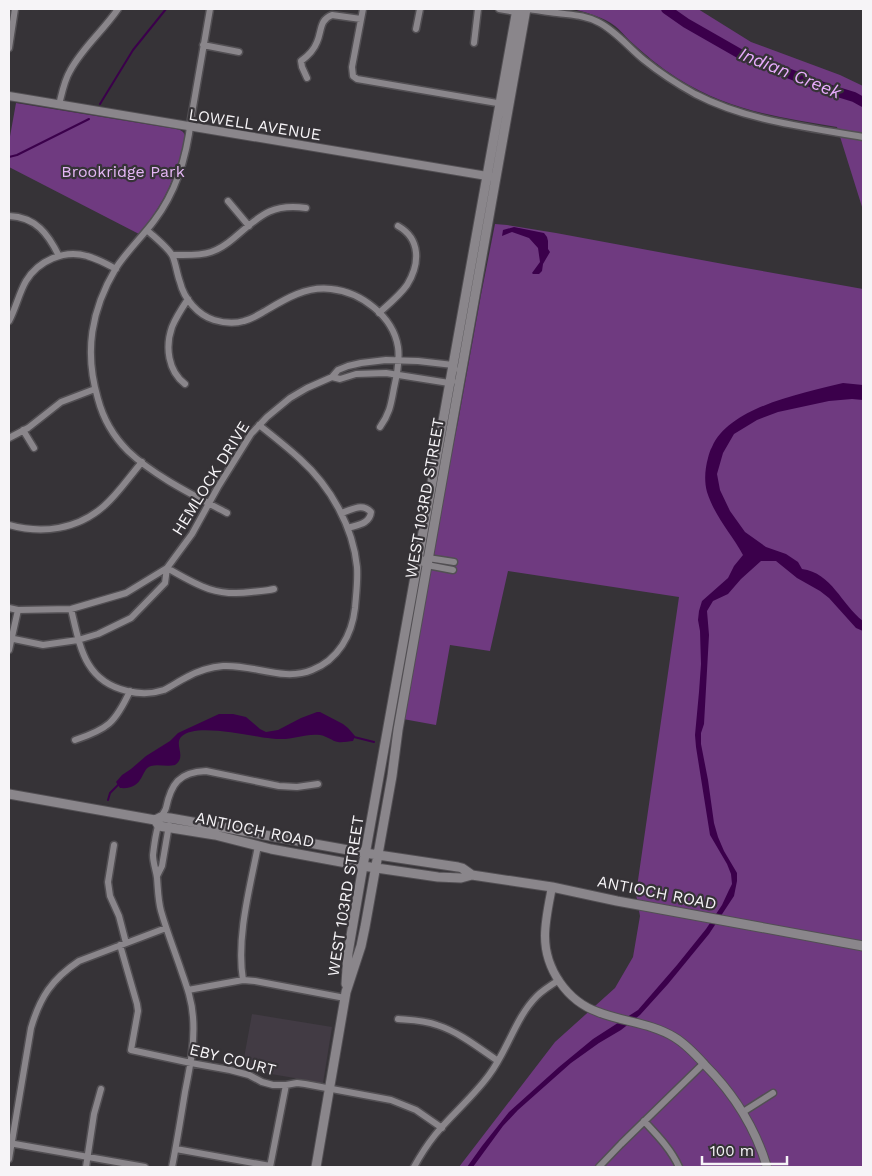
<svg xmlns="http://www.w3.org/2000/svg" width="872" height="1176" font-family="'Work Sans',sans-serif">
<rect width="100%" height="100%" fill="#363337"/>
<!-- built -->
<path fill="#423b44" d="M252,1014L332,1027L323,1083L242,1069Z"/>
<!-- green -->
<path fill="#6f3a80" d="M573,9H698L751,42L840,75L863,86V210L837,127C779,117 729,111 677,78C660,67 644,54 629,40C625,36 620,30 615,26C603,17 588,13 573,9Z
M16,103L176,129C181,130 184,131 185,137C178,174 163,206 139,234L9,167V142Z
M495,224L507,225L556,233L734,266L863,289V1167H459L555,1042L615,988L633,957L640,916L636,894L679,597L508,571L490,651L450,645L436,725L403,719L446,481L458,422L481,295Z"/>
<!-- water -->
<path fill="#3b004b" d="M514,227L544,233L547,237L548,241V249L550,252L543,264L542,271L539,274H533L532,273L540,262L538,248L529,238L512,232L502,236L503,230Z
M843,383L863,385V400L852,399L829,401L778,412L757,420L734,434L723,453L717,474L720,490L730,511L745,532L766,547L786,554L798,562L802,569C832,573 841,604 863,621V631L856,628L829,598L820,591L797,578L776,561H761L741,579L728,594L713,601L707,611L709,635L704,724L701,733V744L708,780L714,823L718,837L724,851L737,873V881L734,896L709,934L668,984L640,1015L621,1030L599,1043L571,1063L518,1110L503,1126L473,1167H467L482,1146L509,1112L559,1067L593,1039L638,1010L677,965L706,929L722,905L729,890L732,884L731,874L727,864L710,835L696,747L695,735L699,692L701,664L700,631L698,620L699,611L702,601L728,578L734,566L743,555C731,533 715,517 707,492C704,481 705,469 708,458C709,454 710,450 712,447C730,406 804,393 843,383Z
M317,712H320L343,724L348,728L355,736L353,741C349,741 342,743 338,742C332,741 327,736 320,735C306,733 292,740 279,739C257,739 197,721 181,737C174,745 187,757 175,765C167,767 158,764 151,766C140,769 145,790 120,788L116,782L122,775L131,769L146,756L170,741L178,733L219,714H233L246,717L260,729L266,732L278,730L301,718Z"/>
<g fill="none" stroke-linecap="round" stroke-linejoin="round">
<!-- stream -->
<path stroke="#3b004b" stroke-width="2" d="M100,104L133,50L166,9
M9,157L17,155L89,119
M354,737L374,742
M108,800L110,793L119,784"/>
<!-- river -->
<path stroke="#3b004b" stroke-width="10" d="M666,9L686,23L742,55L828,89L854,97L863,102"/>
<!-- minor casing -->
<g stroke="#524f53" stroke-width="9">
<path id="minor" d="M210,9L191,119C187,156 177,191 154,221C142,237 127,251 116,268C91,310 84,352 98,399C103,418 114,437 128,451C154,476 195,496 227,513
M363,9L352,67L353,76L357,79L503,104
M499,9L516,12L519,11
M527,9C537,10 547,12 557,13C571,15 585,15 598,22C616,31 629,48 644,60C660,73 677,84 695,94C747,121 806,127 863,137
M416,29L420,9
M474,43L478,9
M203,45L239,52
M9,48L15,9
M307,78L302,67L301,61C308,56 314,50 317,42C322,31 319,20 332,15L361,19
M59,105C62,93 64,81 70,71C82,48 103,31 118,9
M228,201L249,226
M9,216C36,217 48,234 59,256
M147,230C153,236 170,249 173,257C176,265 177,274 180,282C184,299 198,315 214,320C224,323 234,324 244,321C252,319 258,315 265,311C285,299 306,286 331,289C361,292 393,316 398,347C400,360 397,375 394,388C391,404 390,413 380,427
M173,255C185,255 199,256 211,252C220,249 227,244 234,238C259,217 270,203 306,208
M379,313C389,304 400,295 407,285C420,264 421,239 398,226
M9,321C16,308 19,293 26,281C38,261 64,249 87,256C98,259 107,264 116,269
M332,377L340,379L356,374L386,373L449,383L453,381
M185,384C168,371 165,347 172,327C176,317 182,308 188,299
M23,430L34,448
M9,438L28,428L61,402L95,389
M341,513C352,510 362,502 371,512C370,524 357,525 348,528
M9,525C42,534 77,530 104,506C118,494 129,477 142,462
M425,559L428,558L454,562
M418,560L427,565L453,570
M167,568C197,585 215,597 251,592C259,591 266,591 274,589
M9,608L18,610L71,609L126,593L167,568L192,534L218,487L251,434L267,417L290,398L307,388L332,377L338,370L348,366L361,363L386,360L418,361L453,365L455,369
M71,609C80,646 84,681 127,691C139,694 152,694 164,690C172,686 179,681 187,677C198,671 211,667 223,666C253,664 283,682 312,670C338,660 352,635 355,608C356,595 358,581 357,567C353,526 330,486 300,459C287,447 273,436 259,425
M9,638L43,645L78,640L98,634L131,618L165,583L167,568
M9,650L18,610
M75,740C108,729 115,723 130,691
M114,845L108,882L110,896L119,916L126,943
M157,876L162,866L169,825
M120,945L137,1004L138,1011L131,1050L191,1063L230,1070L249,1075L262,1082L273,1085H286L297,1083L305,1084L391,1100L416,1110L442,1128
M243,980C236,938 250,887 258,846
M188,990L243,980L255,981L345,998
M398,1019C411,1020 424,1020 437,1025C459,1032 479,1048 498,1061
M743,1112L773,1093
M644,1121C657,1135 671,1149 679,1167
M9,1143L145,1167
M176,1149L270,1166
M9,1159L31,1028C40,997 52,979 79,961L166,928
M86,1167L94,1114L101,1089
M172,1167C177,1142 181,1117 185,1092C190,1067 195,1043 193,1017C192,1001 187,987 182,973C175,952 167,932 161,911C158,900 158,889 157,878C156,870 153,863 153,855C154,846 157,826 161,818C162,814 165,812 166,808C171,784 179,772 206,771L279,786L297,787L318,784
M270,1167L286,1085
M414,1167C420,1156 427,1145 435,1135C452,1114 473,1097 489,1075C508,1050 515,1018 537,996C543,990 551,985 559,980
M599,1167L621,1144L704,1063"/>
</g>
<!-- tertiary casing -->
<g stroke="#524f53" stroke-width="10">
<path id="tertiary" d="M9,96L493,177
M552,887C549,903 545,920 545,936C545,969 567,1001 598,1012C623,1022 651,1023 674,1037C686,1044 696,1055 705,1065C734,1094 755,1127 767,1167"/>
</g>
<!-- secondary casing -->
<g stroke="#524f53" stroke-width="11">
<path id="secondary" d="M9,794L155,820L161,817L170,818L365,853L458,867L462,868L472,875
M155,820L159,826L215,835L271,849L363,866L438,877L461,878L472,875L552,887L617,901L863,946
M346,984L348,953L363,866L517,9
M316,1167L346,992L361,946L365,927L392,776L398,730L446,458L526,9"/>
</g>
<!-- minor -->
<use href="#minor" stroke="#8a868b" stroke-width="6"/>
<!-- tertiary -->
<use href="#tertiary" stroke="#8a868b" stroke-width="8"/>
<!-- secondary -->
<use href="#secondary" stroke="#8a868b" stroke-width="9"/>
</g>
<g text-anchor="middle" stroke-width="4.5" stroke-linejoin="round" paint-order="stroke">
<!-- street labels -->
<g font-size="16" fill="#f6f4f7" stroke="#363337">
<text transform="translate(255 124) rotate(9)" y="6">LOWELL AVENUE</text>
<text transform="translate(210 478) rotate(-58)" y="6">HEMLOCK DRIVE</text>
<text transform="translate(424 498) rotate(-80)" y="6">WEST 103RD STREET</text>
<text transform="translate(255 829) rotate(12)" y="6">ANTIOCH ROAD</text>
<text transform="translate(657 892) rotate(11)" y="6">ANTIOCH ROAD</text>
<text transform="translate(345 896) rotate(-81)" y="6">WEST 103RD STREET</text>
<text transform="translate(233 1059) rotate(14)" y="6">EBY COURT</text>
</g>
<!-- park labels -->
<g font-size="16" fill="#e4b7f4" stroke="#363337">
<text x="123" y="177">Brookridge Park</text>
</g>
<!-- water labels -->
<g font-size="18" font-style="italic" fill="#e8acfd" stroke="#363337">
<text transform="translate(790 73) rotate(22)" y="6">Indian Creek</text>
</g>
</g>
<!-- border -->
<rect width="872" height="1176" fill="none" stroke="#f6f4f7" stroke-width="20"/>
<!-- scale -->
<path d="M702 1156v8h85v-8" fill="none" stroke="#f6f4f7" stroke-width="2.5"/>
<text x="710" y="1156" font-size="15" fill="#f6f4f7" stroke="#363337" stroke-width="4" paint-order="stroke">100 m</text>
</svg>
